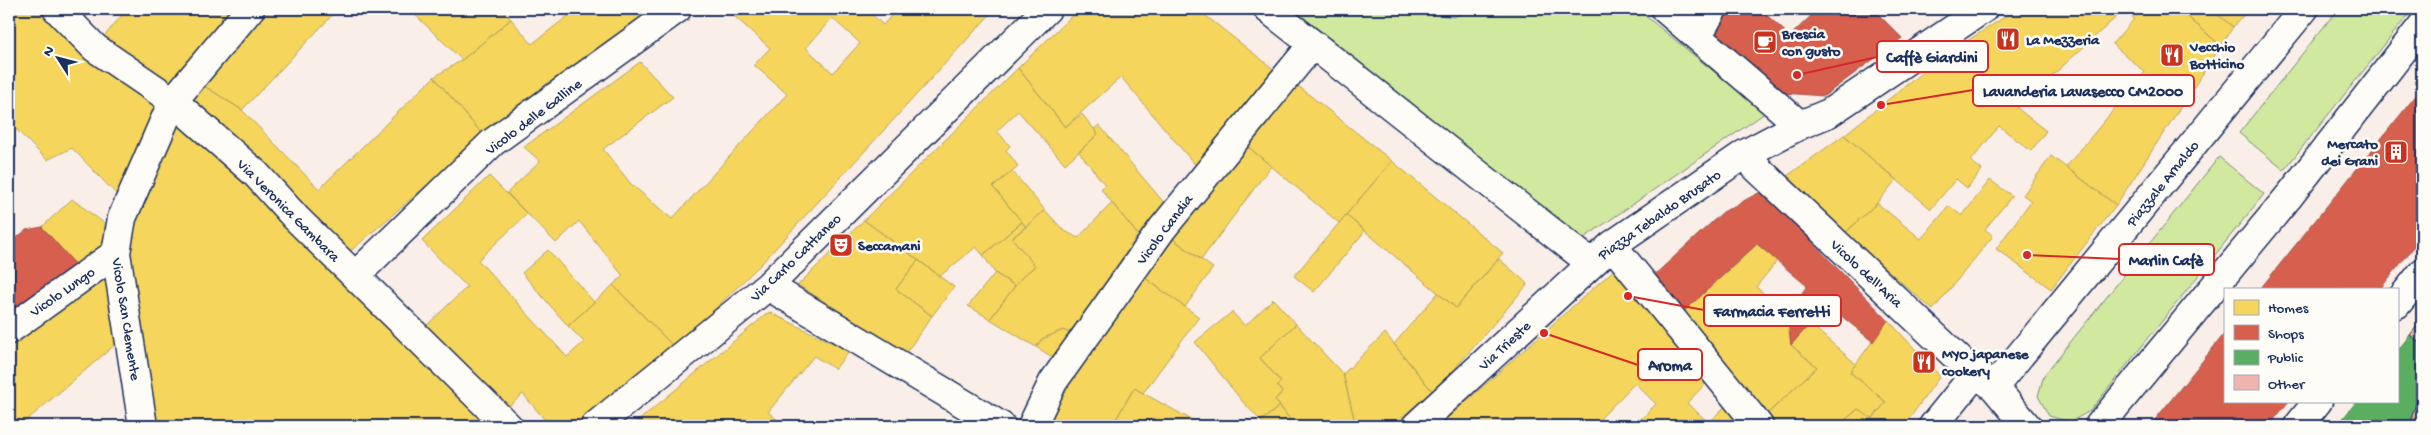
<svg xmlns="http://www.w3.org/2000/svg" width="2431" height="435" font-family="'Gochi Hand',sans-serif">
<rect width="100%" height="100%" fill="#faeee8"/>
<filter id="ink" filterUnits="userSpaceOnUse"><feTurbulence type="fractalNoise" baseFrequency=".02" numOctaves="2"/><feDisplacementMap in="SourceGraphic" scale="10" xChannelSelector="R" yChannelSelector="G"/><feConvolveMatrix kernelMatrix="1 2 1 2 8 2 1 2 1" color-interpolation-filters="sRGB"/></filter>
<g filter="url(#ink)">
<!-- green -->
<path fill="#d0e99f" stroke="#768c7e" d="M1293,9H1436L1439,13L1460,15L1467,9H1637L1765,113L1581,240Z
M2338,9H2413L2284,170L2239,133Z
M2219,157L2264,194L2090,411L2070,422L2049,416L2038,396L2044,375Z"/>
<!-- water -->
<path fill="#9dd9fe" stroke="#6995be" d="M1436,9H1467L1454,17L1443,15Z"/>
<!-- homes -->
<path fill="#f6d55c" stroke="#b4a35d" fill-rule="evenodd" d="M9,9H20L9,20Z
M20,9H50L77,36L73,45L165,104L122,200L72,148L47,160L9,122V20Z
M72,9H95L83,20Z
M127,9H235L165,91L102,39Z
M260,9H338L242,110L198,82Z
M409,9H501L511,19L462,60Z
M577,9H656L484,136L434,77L462,60L511,19L532,44Z
M726,9H866L883,25L897,9H995L763,262L675,348L613,285L623,276L579,221L556,243L507,193L540,161L524,147L640,62L673,97L603,149L631,184L672,219L787,94L754,65L770,48ZM832,18L860,43L833,73L806,48Z
M1079,9H1197L1276,71L1196,166L1121,77L1065,127L1018,68Z
M2017,9H2125L2017,108L2046,131L2031,151L1999,126L1971,161L1982,170L1967,188L1956,179L1931,209L1844,135L1939,59Z
M2125,9H2179L2221,46L2116,205L2066,167L2145,72L2112,44L2134,19Z
M2179,9H2211L2233,27L2221,46Z
M2211,9H2249L2233,27Z
M1018,68L1065,127L1082,114L1098,134L1065,164L1018,111L997,131L1010,146L1006,150L1018,166L993,187L1022,222L983,255L976,247L940,276L864,220Z
M434,77L484,136L346,255L185,97L198,82L242,110L319,189Z
M1297,85L1392,161L1339,223L1246,145Z
M172,113L227,160L496,426H152L125,266L128,218Z
M1099,125L1165,204L1138,235L1101,189L1105,185L1079,152L1098,134L1094,129Z
M1844,135L1896,180L1877,203L1845,233L1783,179Z
M1246,145L1271,166L1201,260L1173,239Z
M2051,156L2116,205L2051,289L1996,249L2031,201L2023,195Z
M1392,161L1503,253L1456,308L1346,215Z
M1012,171L1045,210L1026,227L993,187Z
M489,176L527,214L478,260L567,357L584,342L568,326L613,285L675,348L582,426H550L523,394L507,408L425,327L467,287L422,241Z
M1990,180L2012,196L1985,229L1993,236L1933,310L1845,233L1877,203L1921,239L1949,206L1962,216Z
M72,199L104,223L106,252L76,265L42,227Z
M1112,203L1138,235L1070,333L1063,330L1042,339L1036,347L990,319L1022,277L1035,266L1012,238L1045,210L1063,230L1078,238Z
M1346,215L1365,231L1314,292L1294,276Z
M864,220L918,260L896,289L932,316L906,353L798,285Z
M1022,222L1026,227L1012,238L1035,266L1022,277L1015,286L995,273L983,255Z
M1173,239L1213,268L1185,307L1145,278Z
M1757,244L1777,261L1756,287L1787,313L1791,345L1817,367L1765,416L1681,314Z
M548,250L594,302L568,326L522,273Z
M1499,259L1528,284L1452,372L1432,391L1394,344L1438,293L1456,308Z
M918,260L954,287L932,316L896,289Z
M106,265L123,338L20,426H9V337Z
M1617,267L1711,378L1687,403L1709,423L1706,426H1634L1656,404L1635,383L1593,426H1446L1442,423Z
M995,273L1015,286L990,319L968,306Z
M1145,278L1199,317L1143,393L1134,388L1112,426H1043L1062,389Z
M1273,299L1296,324L1260,358L1281,382L1277,386L1282,392L1275,400L1280,406L1261,421L1242,401L1195,342L1232,312L1245,326Z
M769,312L849,351L835,369L814,356L768,412L785,426H632Z
M1888,320L1940,376L1904,426H1838L1858,409L1872,419L1886,402L1850,372Z
M1296,324L1343,374L1355,422L1350,426H1295L1275,400L1282,392L1277,386L1281,382L1260,358Z
M1810,324L1856,364L1850,372L1886,402L1872,419L1858,409L1838,426H1773L1765,416L1817,367L1791,345Z
M1063,330L1070,333L1054,358L1036,347L1042,339Z
M1385,333L1432,391L1392,426H1350L1355,422L1343,374Z
M1134,388L1143,393L1203,426H1112Z
M1727,404L1747,426H1706L1709,423Z
M1280,406L1295,426H1264L1261,421Z"/>
<!-- shops -->
<path fill="#d6604d" stroke="#9e5152" d="M1731,9H1760L1790,36L1818,9H1873L1902,38L1824,96L1783,93L1716,32Z
M2422,88V237L2380,289H2260Z
M1762,191L1888,320L1873,342L1827,304L1791,345L1787,313L1807,286L1757,244L1681,314L1650,279L1723,212Z
M42,227L76,265L9,314V235L14,240L26,230Z
M2225,333V401H2289L2269,426H2150Z"/>
<!-- public -->
<path fill="#5aae61" stroke="#478860" d="M2410,335L2422,344V426H2337L2357,401H2397V351Z"/>
<!-- building -->
<path fill="#efb4ab" stroke="#1b2f5e" d="M2422,320V344L2410,335Z
M2422,396V426H2413L2412,416L2416,404Z"/>
<g fill="none" stroke-linecap="round" stroke-linejoin="round">
<!-- minor casing -->
<g stroke="#1b2f5e" stroke-width="31">
<path id="minor" d="M57,9L95,48L173,101L256,174L296,218L508,426
M1268,9L1591,263
M1665,9L1800,125
M1698,35L1713,9
M1743,155L1965,365L1994,387L2027,426
M1612,245L1759,426
M355,276L493,142L677,9
M768,286L1001,426
M2397,304L2422,273
M9,330L116,253
M1994,387L2304,9
M143,426L116,253L122,218L173,101L250,9
M595,426L768,286L1047,9
M1032,426L1053,382L1162,229L1313,44
M1416,426L1612,245L1743,155L1800,125L1829,113L1983,9
M1933,426L1975,374
M2099,426L2290,195L2422,26
M2298,426L2318,401"/>
</g>
<!-- minor -->
<use href="#minor" stroke="#fdfcf7" stroke-width="28"/>
</g>
</g>
<!-- icons -->
<defs>
<g id="restaurant-square" transform="scale(1.25)"><rect x="-9" y="-9" width="18" height="18" rx="4" fill="#c8321e" stroke="#fdfcf7"/><path d="M-5-6h1v4h1v-4h1v4h1v-4h1v5L-1.5 .5V6h-2V.5L-5-1ZM5-6V6H3V1.5H1.5Q1.5-4 5-6Z" fill="#fff"/></g>
<g id="cafe-square" transform="scale(1.25)"><rect x="-9" y="-9" width="18" height="18" rx="4" fill="#c8321e" stroke="#fdfcf7"/><path d="M-5.5-4.5H6V0H3Q3 3.5 0 3.5H-2.5Q-5.5 3.5-5.5 0ZM3-3.2v2h1.7v-2ZM-6 4.5H4V6H-6Z" fill="#fff"/></g>
<g id="building-square" transform="scale(1.25)"><rect x="-9" y="-9" width="18" height="18" rx="4" fill="#c8321e" stroke="#fdfcf7"/><path d="M-4-6H4V6H1V3H-1V6H-4ZM-2.5-4.3h1.7v1.8h-1.7ZM.8-4.3h1.7v1.8H.8ZM-2.5-1h1.7V.8h-1.7ZM.8-1h1.7V.8H.8Z" fill="#fff"/></g>
<g id="theatre-square" transform="scale(1.25)"><rect x="-9" y="-9" width="18" height="18" rx="4" fill="#c8321e" stroke="#fdfcf7"/><path d="M-5-5.5Q0-4 5-5.5V0Q5 5 0 6Q-5 5-5 0ZM-3.3-2.5H-1v1.5H-3.3ZM1-2.5H3.3v1.5H1ZM-2.8 1Q0 5.5 2.8 1Z" fill="#fff"/></g>
</defs>
<g fill-rule="evenodd">
<use href="#restaurant-square" x="2008" y="39"/>
<use href="#cafe-square" x="1765" y="42"/>
<use href="#restaurant-square" x="2172" y="55"/>
<use href="#building-square" x="2396" y="152"/>
<use href="#theatre-square" x="841" y="245"/>
<use href="#restaurant-square" x="1924" y="362"/>
</g>
<g text-anchor="middle" stroke-width="5" stroke-linejoin="round" paint-order="stroke">
<!-- poi labels -->
<g font-size="15" font-weight="bold" fill="#1b2f5e" stroke="#fdfcf7" text-anchor="start">
<text x="1782" y="38">Brescia<tspan x="1782" dy="17">con gusto</tspan></text>
<text x="2026" y="44">La Mezzeria</text>
<text x="2190" y="51">Vecchio<tspan x="2190" dy="17">Botticino</tspan></text>
<text x="2378" y="148" text-anchor="end">Mercato<tspan x="2378" dy="17">dei Grani</tspan></text>
<text x="858" y="250">Seccamani</text>
<text x="1942" y="358">MYO japanese<tspan x="1942" dy="17">cookery</tspan></text>
</g>
<!-- street labels -->
<g font-size="15" fill="#1b2f5e" stroke="#fdfcf7">
<text transform="translate(533 116) rotate(-37)" y="5">Vicolo delle Galline</text>
<text transform="translate(2162 183) rotate(-51)" y="5">Piazzale Arnaldo</text>
<text transform="translate(289 210) rotate(45)" y="5">Via Veronica Gambara</text>
<text transform="translate(1659 214) rotate(-35)" y="5">Piazza Tebaldo Brusato</text>
<text transform="translate(1164 229) rotate(-53)" y="5">Vicolo Candia</text>
<text transform="translate(795 257) rotate(-44)" y="5">Via Carlo Cattaneo</text>
<text transform="translate(1867 273) rotate(43)" y="5">Vicolo dell'Aria</text>
<text transform="translate(62 291) rotate(-35)" y="5">Vicolo Lungo</text>
<text transform="translate(127 319) rotate(81)" y="5">Vicolo San Clemente</text>
<text transform="translate(1504 345) rotate(-43)" y="5">Via Trieste</text>
</g>
</g>
<!-- callouts -->
<path fill="none" stroke="#d62828" stroke-width="2" d="M1797 75L1877 57M1881 105L1973 90M2027 255L2119 259M1628 296L1704 310M1544 333L1638 365"/>
<g fill="#d62828" stroke="#fdfcf7" stroke-width="2">
<circle cx="1797" cy="75" r="5"/>
<circle cx="1881" cy="105" r="5"/>
<circle cx="2027" cy="255" r="5"/>
<circle cx="1628" cy="296" r="5"/>
<circle cx="1544" cy="333" r="5"/>
</g>
<g fill="#fdfcf7" stroke="#d62828" stroke-width="2">
<rect x="1877" y="41" width="111" height="31" rx="5"/>
<rect x="1973" y="75" width="221" height="31" rx="5"/>
<rect x="2119" y="244" width="95" height="31" rx="5"/>
<rect x="1704" y="295" width="137" height="31" rx="5"/>
<rect x="1638" y="349" width="64" height="31" rx="5"/>
</g>
<g font-size="16" text-anchor="middle" font-weight="bold" fill="#1b2f5e">
<text x="1932" y="62">Caffè Giardini</text>
<text x="2083" y="96">Lavanderia Lavasecco CM2000</text>
<text x="2166" y="265">Marlin Cafè</text>
<text x="1772" y="316">Farmacia Ferretti</text>
<text x="1670" y="370">Aroma</text>
</g>
<!-- margin -->
<rect width="2431" height="435" fill="none" stroke="#fdfcf7" stroke-width="30"/>
<rect x="15" y="15" width="2401" height="405" fill="none" stroke="#1b2f5e" stroke-width="2" filter="url(#ink)"/>
<!-- legend -->
<rect x="2224" y="288" width="175" height="115" fill="#fdfcf7" stroke="#a3aaba"/>
<rect x="2234" y="300" width="25" height="15" fill="#f6d55c" stroke="#a3aaba"/>
<text x="2268" y="312" font-size="15" fill="#1b2f5e">Homes</text>
<rect x="2234" y="325" width="25" height="15" fill="#d6604d" stroke="#a3aaba"/>
<text x="2268" y="338" font-size="15" fill="#1b2f5e">Shops</text>
<rect x="2234" y="350" width="25" height="15" fill="#5aae61" stroke="#a3aaba"/>
<text x="2268" y="362" font-size="15" fill="#1b2f5e">Public</text>
<rect x="2234" y="375" width="25" height="15" fill="#efb4ab" stroke="#a3aaba"/>
<text x="2268" y="388" font-size="15" fill="#1b2f5e">Other</text>
<!-- north arrow -->
<g transform="translate(58 58) rotate(306)" stroke="#fdfcf7" stroke-width="4" paint-order="stroke">
<path d="M0-4L9 19L0 12L-9 19Z" fill="#1b2f5e"/>
<text y="-8" font-size="14" font-weight="bold" text-anchor="middle" fill="#1b2f5e">N</text>
</g>
</svg>
